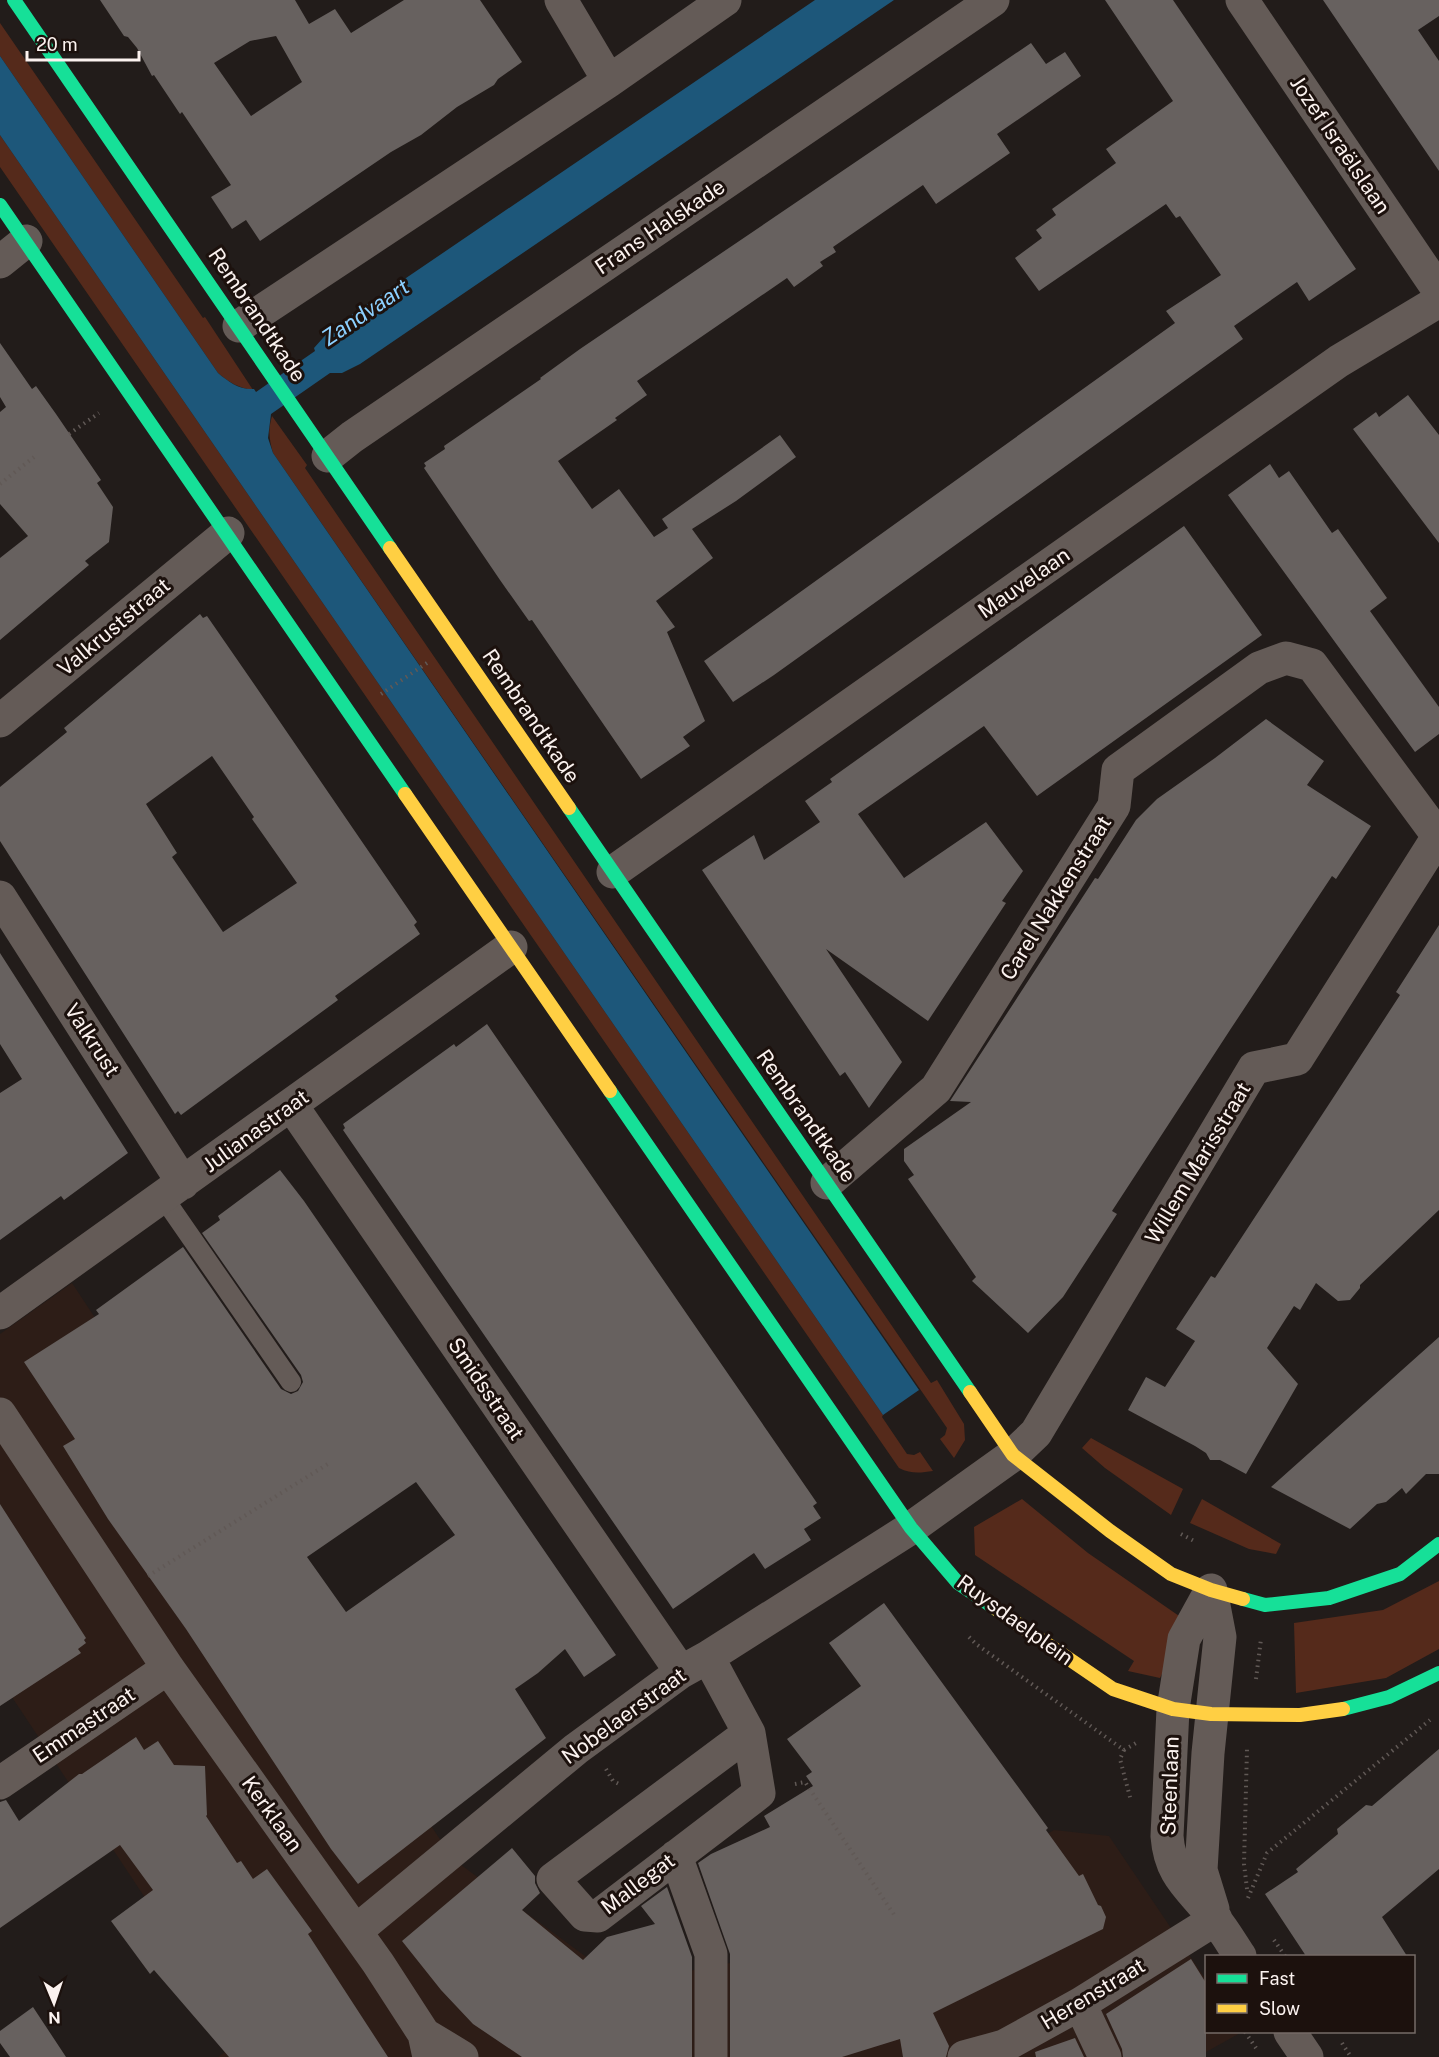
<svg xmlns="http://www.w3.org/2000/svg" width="1439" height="2057" font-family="'Public Sans',sans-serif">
<rect width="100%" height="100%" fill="#221c1a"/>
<!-- built -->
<path fill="#2d1d17" d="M72,1283L453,1859L623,1984L877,1934L1054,1830L1109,1836L1206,1980V2032H1242L1197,2057H218L240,2041L0,1679V1334Z"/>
<!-- green -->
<path fill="#552a1b" d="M0,23L203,318L205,317L253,390C238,388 229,382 218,373L0,56Z
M0,135L883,1415L882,1417L907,1454L914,1455L920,1452L933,1471C920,1473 911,1474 899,1468L0,167Z
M272,416L307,465L305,468L931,1383L937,1380L964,1424L965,1440L954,1458L940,1439L945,1435L947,1428L273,453C269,439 268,430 272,416Z
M1091,1438L1183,1489L1171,1515L1105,1468L1082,1448Z
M1022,1499L1088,1553L1182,1618L1171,1655L1160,1678L1128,1671L1134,1661L975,1555L974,1527Z
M1202,1499L1281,1544L1276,1554L1249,1549L1190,1523Z
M1439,1581V1649L1386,1678L1296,1693L1294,1623L1383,1610Z"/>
<!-- water -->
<path fill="#1d577a" d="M815,0H894L360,364L342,373H330L271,414L268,438L273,453L919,1390L883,1415L0,135V56L218,373C229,382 239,390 254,389L256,392L315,351L314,348L331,329Z"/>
<!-- building -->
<path fill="#67615f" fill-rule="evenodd" d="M100,0H295L309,24L335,9L351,33L404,0H480L522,62L498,79L494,85L457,107L421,135L391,152L260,241L246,220L232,229L211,197L231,185L182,112L180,114L154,75L152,76L137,48L128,37L124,36ZM276,36L302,82L251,116L214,63L250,41Z
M1105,0H1173L1356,269L1309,301L1297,282L1234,326L1243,339L774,675L733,702L704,661L1175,323L1166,311L1221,275L1180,216L1176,218L1166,204L1039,291L1015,258L1042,238L1036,230L1056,215L1052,209L1116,163L1106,149L1173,101Z
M1323,0H1439V16L1418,30L1439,61V171Z
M1031,43L1046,64L1065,52L1081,76L997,134L1010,153L936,204L923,185L891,207L833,247L836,252L820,262L823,266L794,287L787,278L637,381L647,395L615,418L617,420L558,461L592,509L619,489L654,537L668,528L662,519L780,435L796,457L736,501L692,529L713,558L656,601L675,627L667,632L705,721L683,737L690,746L641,779L532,620L529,621L500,580L424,468L426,466L424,463L445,449L444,446L541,379L540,378L580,349Z
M0,343L32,389L36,386L56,414L101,480L97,483L113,507L109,542L85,561L89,565L0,640V558L28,536L0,504V412L6,407L0,397Z
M1408,395L1439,435V543L1353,429L1376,412L1379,417Z
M1270,464L1279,478L1289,471L1332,533L1338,529L1387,598L1370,611L1439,707V734L1415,752L1228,495Z
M1184,526L1262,635L1037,796L984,726L858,814L904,878L986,822L1023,871L1002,901L1006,903L928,1021L826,949L902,1062L869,1108L845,1072L840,1076L702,870L754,835L764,860L820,822L805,801L832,782L830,779Z
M200,614L203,618L207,616L254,684L417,922L414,925L420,934L335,996L338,1000L181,1115L178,1111L175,1114L0,841V787L67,732L64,728ZM212,756L254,817L252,819L297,883L223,932L172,857L177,853L146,804Z
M1266,719L1324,761L1307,785L1371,826L1336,879L1332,876L1230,1030L1112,1211L1117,1214L1063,1297L1028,1333L972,1281L976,1277L908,1179L914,1175L904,1161V1149L971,1102L950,1101L1095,878L1098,879L1136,820L1157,799L1215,758Z
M1439,925V1210L1360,1285V1288L1350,1300L1338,1301L1316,1283L1300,1310L1294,1306L1267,1348L1298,1384L1246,1474L1220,1460H1210L1206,1453L1195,1446L1128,1410L1146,1377L1165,1387L1195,1341L1176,1329L1211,1276L1215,1278L1333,1098L1400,995L1396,992Z
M0,953L128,1153L64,1200L61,1196L0,1240V1093L22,1079L0,1044Z
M487,1024L817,1503L813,1506L821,1518L804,1529L811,1540L765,1569L754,1553L673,1609L343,1130L345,1128L343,1124L454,1044L456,1047Z
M280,1170L304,1201L616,1655L584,1677L565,1649L538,1673L515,1689L546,1738L358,1884L331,1849L186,1629L108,1519L63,1446L75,1439L24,1362L99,1314L96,1310L183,1247L281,1389L291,1394L298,1391L303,1382L301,1375L202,1233L220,1220L218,1216ZM416,1482L455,1535L346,1612L307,1557Z
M1439,1337V1474H1426L1406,1494L1402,1488L1386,1502L1377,1504L1350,1529L1271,1487Z
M0,1504L86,1638L84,1640L86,1643L78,1649L81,1653L0,1706Z
M884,1603L1048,1828L1046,1830L1079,1876L1083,1874L1098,1905L1101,1906L1106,1917L1103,1929L933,2013L949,2046L946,2057H903L900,2039L842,2057H730V1954L698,1863L711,1854L770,1827L764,1816L813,1786L806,1776L812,1772L787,1739L861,1686L829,1643Z
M136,1737L144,1750L158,1741L174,1765L205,1766L207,1815L206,1816L237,1863L241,1861L253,1879L267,1869L312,1931L308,1934L388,2057H229L154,1970L150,1974L111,1921L153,1890L120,1845L0,1928V1802L6,1800L19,1821L79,1774H82Z
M1439,1749V1869L1382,1917L1407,1956H1306L1265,1894L1298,1872L1296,1869L1338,1834L1337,1829L1366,1805L1372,1806Z
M512,1848L535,1876V1883L540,1893L522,1910L583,1960L607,1937L655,1924L641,1906L667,1887L692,1957V2057H522L473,2024L441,1990L402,1941Z
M1191,1959L1206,1983V2057H1123L1122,2049L1106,2014Z
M33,2007L66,2057H10L0,2043V2031Z
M1075,2038L1084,2057H1036L1035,2052Z"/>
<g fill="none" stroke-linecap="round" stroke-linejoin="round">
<!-- path -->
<path stroke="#615956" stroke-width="4" stroke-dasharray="1.5 4.5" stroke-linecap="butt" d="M69,434L99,413
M0,484L34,457
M381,694L427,663
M1181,1534L1196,1542
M148,1576L331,1462
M969,1637L976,1644L1124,1750
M1256,1679L1261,1639
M1124,1750L1136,1743
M1124,1750L1120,1759L1131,1801
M606,1769L613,1781L621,1785
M795,1784L805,1782L895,1916
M1247,1889L1244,1864L1247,1749
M1248,1898L1267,1853L1430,1720
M1274,1940L1285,1956
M1245,2032L1256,2048
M1342,2043L1351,2057"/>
<!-- lane -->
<path stroke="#645b57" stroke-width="20" d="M163,1197L291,1382"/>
<!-- street -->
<path stroke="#645b57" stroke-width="33" d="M561,0L609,81
M1242,0L1439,291
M0,262L26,241
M239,326L609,81L725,0
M328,456L352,437L993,0
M0,721L228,533
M613,872L1339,361L1439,301
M0,897L183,1183
M292,1106L681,1672
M827,1183L936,1089L1114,806L1118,770L1259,668L1286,658L1312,665L1438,836
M0,1313L511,947
M0,1414L168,1668L378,1963L424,2034L429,2057
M1211,1590L1184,1639L1173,1709L1167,1836C1170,1877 1191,1888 1214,1918C1224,1930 1232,1944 1240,1956
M1211,1590L1220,1637L1208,1753L1201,1870L1213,1909
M708,1657L749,1733L553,1879L585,1915L598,1916L759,1793L749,1733
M0,1783L168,1668
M676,1856L711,1954V2057
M356,1931L576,1749L681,1672L708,1657L911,1528L1013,1455L1036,1433L1254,1068L1297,1059L1439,835
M1080,2004L1105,2057
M1290,2032L1307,2057
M424,2034L462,2057
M964,2057L1004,2046L1080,2004L1216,1919"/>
<!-- fast -->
<path stroke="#16e098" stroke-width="14" d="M14,0L390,548
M0,205L405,794
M569,808L970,1392
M610,1091L911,1528L958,1583L996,1609
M1243,1599L1265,1605L1329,1598L1400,1574L1439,1544
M1343,1709L1389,1697L1439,1673"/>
<!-- slow -->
<path stroke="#ffcf43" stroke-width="14" d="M390,548L569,808
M405,794L610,1091
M970,1392L1013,1455L1110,1531L1171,1574L1211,1590L1243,1599
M996,1609L1113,1689L1173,1709L1211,1714L1300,1715L1343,1709"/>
</g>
<g text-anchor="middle" stroke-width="6" stroke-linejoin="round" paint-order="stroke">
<!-- street labels -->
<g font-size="21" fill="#fbf2ef" stroke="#1c110d">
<text transform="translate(1340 145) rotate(56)" y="7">Jozef Israëlslaan</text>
<text transform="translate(660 227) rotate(-34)" y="7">Frans Halskade</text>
<text transform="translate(257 315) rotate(56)" y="7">Rembrandtkade</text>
<text transform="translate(1024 583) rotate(-35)" y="7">Mauvelaan</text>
<text transform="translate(114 627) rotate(-40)" y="7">Valkruststraat</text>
<text transform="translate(531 716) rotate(56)" y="7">Rembrandtkade</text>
<text transform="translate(1056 898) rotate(-58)" y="7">Carel Nakkenstraat</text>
<text transform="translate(92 1040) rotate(57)" y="7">Valkrust</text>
<text transform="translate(806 1116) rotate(55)" y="7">Rembrandtkade</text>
<text transform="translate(256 1131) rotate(-36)" y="7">Julianastraat</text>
<text transform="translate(1198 1163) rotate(-59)" y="7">Willem Marisstraat</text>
<text transform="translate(486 1389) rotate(56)" y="7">Smidsstraat</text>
<text transform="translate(1015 1620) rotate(36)" y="7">Ruysdaelplein</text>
<text transform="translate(624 1716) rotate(-36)" y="7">Nobelaerstraat</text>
<text transform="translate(84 1725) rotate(-34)" y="7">Emmastraat</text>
<text transform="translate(1170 1786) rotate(-88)" y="7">Steenlaan</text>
<text transform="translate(272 1814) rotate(54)" y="7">Kerklaan</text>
<text transform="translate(638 1884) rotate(-37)" y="7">Mallegat</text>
<text transform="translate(1093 1994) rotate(-31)" y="7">Herenstraat</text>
</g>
<!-- water labels -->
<g font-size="22" font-style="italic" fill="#8cd0ff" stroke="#1c110d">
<text transform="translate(365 312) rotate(-34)" y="8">Zandvaart</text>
</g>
</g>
<!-- legend -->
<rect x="1205" y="1955" width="210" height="78" fill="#1c110d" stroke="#756b67" stroke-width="1.5"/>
<rect x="1217" y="1974" width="30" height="9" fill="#16e098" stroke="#756b67" stroke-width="1.5"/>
<text x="1259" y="1985" font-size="18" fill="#fbf2ef">Fast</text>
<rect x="1217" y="2004" width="30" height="9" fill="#ffcf43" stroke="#756b67" stroke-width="1.5"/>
<text x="1259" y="2015" font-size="18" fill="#fbf2ef">Slow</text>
<!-- north arrow -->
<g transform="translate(54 2003) rotate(178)" stroke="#1c110d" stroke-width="4.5" paint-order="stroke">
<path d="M0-4.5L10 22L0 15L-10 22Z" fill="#fbf2ef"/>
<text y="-9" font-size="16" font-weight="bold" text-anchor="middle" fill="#fbf2ef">N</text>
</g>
<!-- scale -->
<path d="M27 51v9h112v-9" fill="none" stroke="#fbf2ef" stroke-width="3"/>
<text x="36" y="51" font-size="18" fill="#fbf2ef" stroke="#1c110d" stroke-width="4.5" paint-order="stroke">20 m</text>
</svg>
